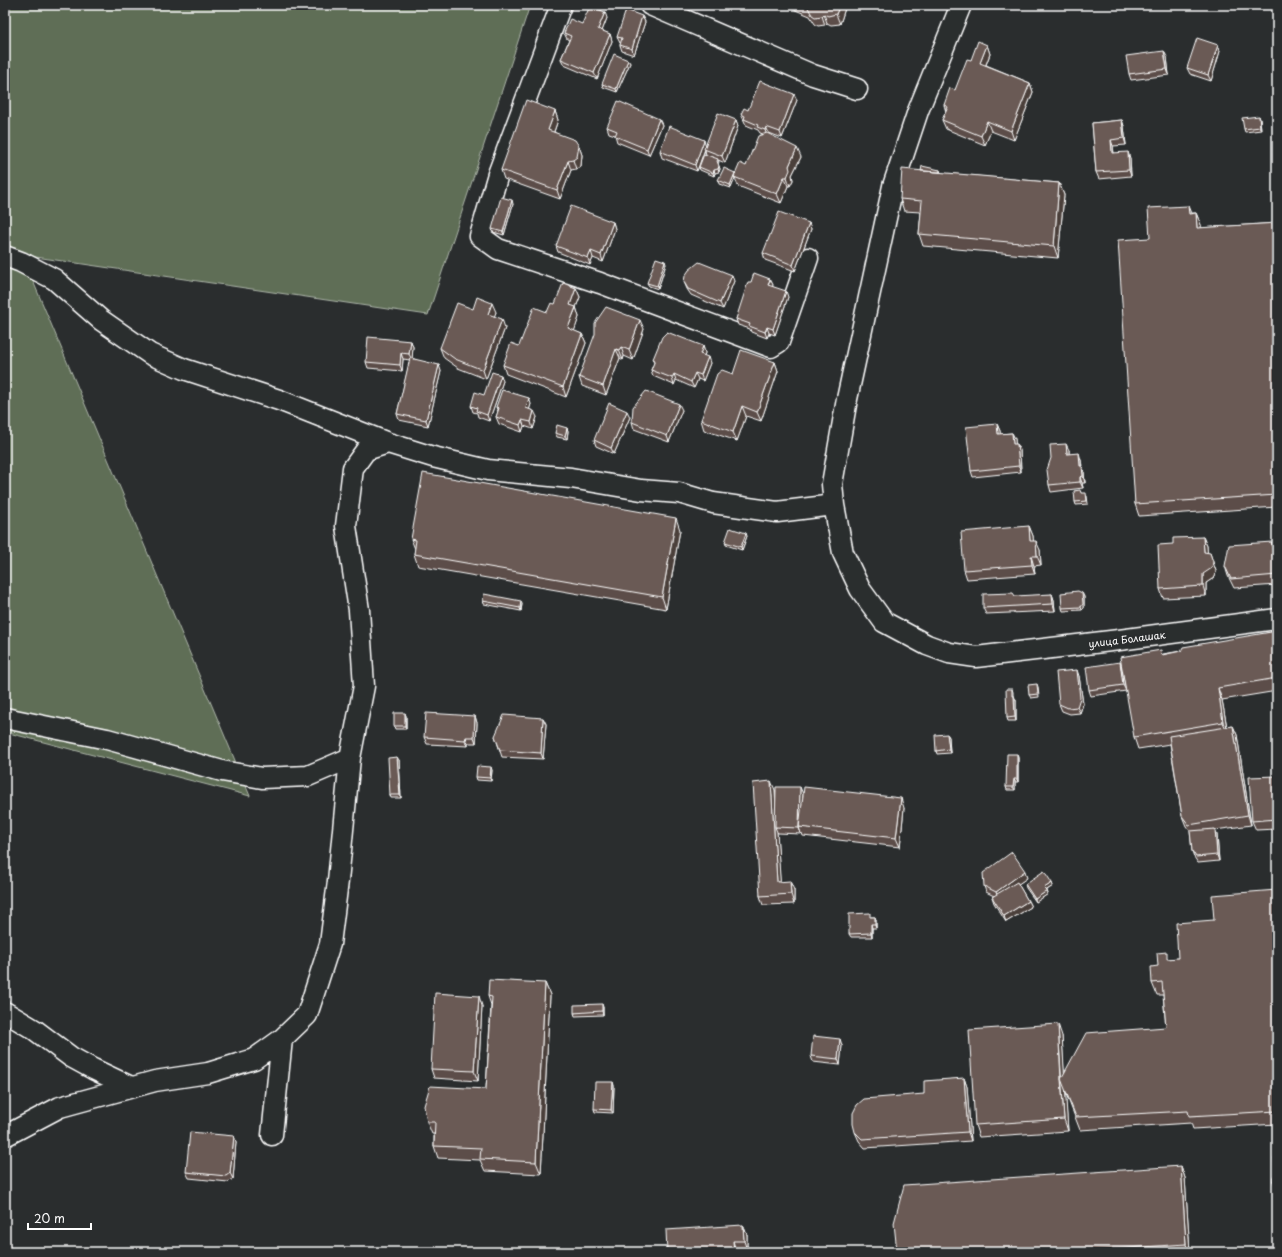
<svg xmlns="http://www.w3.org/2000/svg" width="1282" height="1257" font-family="'Playpen Sans',sans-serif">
<rect width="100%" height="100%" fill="#2a2d2e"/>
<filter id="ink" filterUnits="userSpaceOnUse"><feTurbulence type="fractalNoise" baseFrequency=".025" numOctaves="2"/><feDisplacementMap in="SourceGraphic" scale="8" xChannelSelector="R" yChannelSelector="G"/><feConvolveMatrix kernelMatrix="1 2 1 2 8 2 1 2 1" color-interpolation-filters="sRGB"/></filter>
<g filter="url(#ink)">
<!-- green -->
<path fill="#5e6e56" stroke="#aeb6aa" d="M5,5H530L428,315L22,255L250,796L5,732Z"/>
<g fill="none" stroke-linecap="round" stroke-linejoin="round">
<!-- street casing -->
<g stroke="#fff" stroke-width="23">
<path id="street" d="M561,5L498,174L480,236L498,249L600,283L771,347L779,342L808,258
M650,5L813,75L857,89
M961,5L918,111L893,186L847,399L832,484L834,505L843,553L860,589L884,622L927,645L949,653L976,657L1119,640L1277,619
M5,256L21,262L54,279L101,320L150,354L184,369L279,400L388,443L433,457L488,470L571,478L641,490L679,493L713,503L777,512L834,505
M5,718L107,739L222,771L262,778L308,776L350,758
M5,1012L35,1030L71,1057L93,1069L131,1087
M272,1135L282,1039
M5,1136L60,1107L155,1081L208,1073L254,1059L282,1039L307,1015L330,944L338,881L350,758L364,686L359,610L346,526L353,468L366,450L388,443"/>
</g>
<!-- street -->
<use href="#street" stroke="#2a2d2e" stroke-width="20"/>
</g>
<!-- wall -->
<path fill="#5c4d48" stroke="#fff" d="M787,5H846L840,24L831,25L827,23L825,25L818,26L815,24L810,16L788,7Z
M642,16L645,22L634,55L622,51L620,45L621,43H620L617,37Z
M607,18L602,31L610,34L612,41L597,79L564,65L561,59L569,40L567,39L564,33L582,24Z
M987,45L990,54L986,65L1030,83L1033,92L1014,140L991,131L985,145L946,129L942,120L946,112L944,105L955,90L971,60Z
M1218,45L1220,51L1211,81L1190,74L1187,68Z
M1167,57L1169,75L1131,80L1129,74Z
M628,60L630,63L617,92L603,87L602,84Z
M797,100L782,138L769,133L768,134L801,157L792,175L793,180L790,186H788L781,203L738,186L735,178L731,188L719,184L718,180L735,173V174L746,166L763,134L760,133L758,130L746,125L741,114L748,110Z
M555,111L558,120L554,132L579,146L582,155L581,166L576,169L571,170L560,199L504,179L501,170Z
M1259,116L1260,119L1261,130L1245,132L1244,129Z
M659,119L662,125L649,155L617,142L615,135L609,133L607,127Z
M736,120L738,126L725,163L718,160L719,162L718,164L720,169L719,172L715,173L714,176L700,170L699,167L706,155L705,150L697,171L662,158L660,151L706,145Z
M1122,120L1124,126L1126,145L1113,146L1114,153L1130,158L1131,176L1099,179L1096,172L1092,123Z
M940,170L941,173L1059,183L1064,195L1058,258L923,246L919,234L921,212L904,211L900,199L921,171Z
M513,204L504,235L493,232L492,229Z
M1191,213H1196L1201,225V228L1277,223V507L1139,516L1135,504L1150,238Z
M613,222L615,229L603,262L593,258L590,265L558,252L556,246Z
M809,223L811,229L795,271L765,260L763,253Z
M666,264L658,289L649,286L647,283Z
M770,279L773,285L772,286L788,297L775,335L769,333L767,338L751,332L750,329L738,325L736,319L751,282Z
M734,281L723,309L691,295L687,289L684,282Z
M576,288L580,297L576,307L579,317L574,331L582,334L586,343L566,397L506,374L503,365L519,346L547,312L555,304Z
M473,309L496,312L494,316L505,328L486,379L458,368L444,358L440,348Z
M644,329L633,360L624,356L623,360L620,358L606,395L582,386L579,377Z
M411,341L413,347L412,358L441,371L428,426L399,420L397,414L410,360L403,359L402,371L368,368L366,362Z
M703,346L705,353L704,356L710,363L703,381L698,379L694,388L676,380L674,385L653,376L651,370L654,363L653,359Z
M775,362L778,371L761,421L746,416L737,441L704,430L701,420L733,374Z
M503,381L489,421L478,417L477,413L473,412L471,406Z
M531,404L529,410L537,417L533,429L524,426L522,432L499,424L496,417L498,412L496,407Z
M682,410L669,442L634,429L632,422Z
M630,417L614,454L596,446L594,440Z
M997,424L1000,431V434L1012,433L1015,439V444L1020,450L1021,472L973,477L971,471Z
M567,428L568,431L567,439L557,437L555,433Z
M1069,450V454L1081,460L1082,466L1084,472L1085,483H1082L1083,488L1051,492L1049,485Z
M1081,493L1087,496L1088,504L1076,505L1075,502Z
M1029,526L1033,536V541L1040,550L1041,565L1034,566L1035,574L967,579L964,570Z
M680,530L666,609L418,566L414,554L415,549L411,539Z
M747,536L742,550L726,545L725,542Z
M1203,537L1207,546V552L1216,571L1215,577L1206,583V596L1163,598L1160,589L1173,544Z
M1275,551V556H1277V585L1234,588L1228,576L1225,566Z
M1082,593L1084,597V608L1082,610L1063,611L1062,608Z
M1052,594L1054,600L1055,611L986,614L983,608Z
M483,601L522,604L521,611L484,604Z
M1277,631V691L1222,700L1227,727L1233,726L1237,735L1251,825L1215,830L1217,835L1219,861L1198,863L1194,857L1192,851L1190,831L1186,826L1182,816L1170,744L1138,749L1134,737L1163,654L1181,651Z
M1120,662L1126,691L1091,696L1089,690Z
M1079,676L1083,704L1080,713L1070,714L1062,711L1059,704Z
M1037,684L1038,687L1039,697L1031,698L1029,695Z
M1012,689L1013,692V696L1016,700V721H1008L1007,718Z
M405,713L406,716V729H395L394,726Z
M475,716L477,723L476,743H468V746L427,744L424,737Z
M543,718L546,724L543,759L502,757L495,736Z
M947,734L949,737L950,753L937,754L936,751Z
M1017,754L1018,758V782H1015V790H1007L1006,787Z
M399,760L401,798H391L390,795Z
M492,770L491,781L477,780L476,777Z
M1277,776V829L1256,830L1252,821Z
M775,790L776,810L803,794L802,801L904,808L900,847L803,836L802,833L801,834L778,833L777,832L780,882L794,890V904L763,905L760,896Z
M1027,878L1018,884L1028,901L1031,907L1006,922L994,903L992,897L994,896L986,892L984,886Z
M1052,883L1053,886L1047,890L1048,894L1036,902L1026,888L1025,884Z
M1277,890V1124L1193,1129L1191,1123L1080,1130L1065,1091L1068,1131L979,1137L975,1125L1062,1036L1064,1073L1166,1027L1163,995H1157L1152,983L1158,966L1169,959L1178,958L1214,920Z
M871,917H875L876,920V928H872V937H851L849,934Z
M545,983L550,995L541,1174L485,1171L480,1160L438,1158L434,1146V1134H432L427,1122L486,1089L491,1005L488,996Z
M482,1006L478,1081L434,1078L431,1069Z
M603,1007V1015L575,1016L574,1013Z
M842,1045L840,1065L813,1062L811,1056Z
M964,1078L967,1087L971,1141L865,1148L859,1141L855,1132L924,1094Z
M613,1082L614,1086L613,1113L595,1112L594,1109Z
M234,1136L236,1142L233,1179L228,1182L189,1178L186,1172Z
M1277,1158V1192L1273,1181L1275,1174Z
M1181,1166L1185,1178L1190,1252H897Z
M743,1225L747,1235V1250L736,1251L737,1252H667Z"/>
<!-- shaded-wall -->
<path fill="#4b3f3b" stroke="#fff" d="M840,5H846L840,24L836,14Z
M605,12L607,18L600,36L598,29Z
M824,14L827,23L825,25L822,16Z
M642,16L645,22L634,55L632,49Z
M610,34L612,41L597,79L594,73Z
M987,45L990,54L983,72L980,63Z
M1218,45L1220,51L1211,81L1208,75Z
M1164,51L1167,57L1169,75L1167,69Z
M628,60L630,63L617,92L616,89Z
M1030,83L1033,92L1014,140L1011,131Z
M794,94L797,100L782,138L780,132Z
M555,111L558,120L551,140L548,130Z
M1259,116L1260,119L1261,130L1260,127Z
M659,119L662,125L649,155L647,149Z
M736,120L738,126L725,163L722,156Z
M1122,120L1124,126L1126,145L1124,138Z
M987,121L991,131L985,145L981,136Z
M766,127L769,133L767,136L765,130Z
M704,140L706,146L697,171L695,165Z
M1111,140L1113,146L1114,159L1112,153Z
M579,146L582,155L581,166L576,169L573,160Z
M797,148L801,157L792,175L793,180L790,186L787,177L789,166Z
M1128,152L1130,158L1131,176L1129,170Z
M568,161L571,170L560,199L557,190Z
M719,166L720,169L719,172L718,169Z
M714,170L715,173L714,176L713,173Z
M735,173L736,176L734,177L735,178L731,188L730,185Z
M784,177L788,186L781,203L777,194Z
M1059,183L1064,195L1058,258L1054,246Z
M512,200L513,204L504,235L503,232Z
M1188,206L1193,218L1189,214Z
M1196,213L1201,225L1202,241L1197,228Z
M613,222L615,229L603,262L601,255Z
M809,223L811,229L795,271L793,265Z
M591,251L593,258L590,265L588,258Z
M665,261L666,264L658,289L657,286Z
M732,275L734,281L723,309L720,303Z
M770,279L773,285L771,291L768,285Z
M576,288L580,297L573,315L570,305Z
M786,291L788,297L775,335L773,329Z
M492,303L496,312L492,323L488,314Z
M576,307L579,317L572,338L568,328Z
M502,319L505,328L486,379L483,370Z
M640,320L644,329L633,360L629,350Z
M767,327L769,333L767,338L765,332Z
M582,334L586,343L566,397L563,387Z
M411,341L413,347L412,360L409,354Z
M703,346L705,353L702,360L700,354Z
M621,347L624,356L623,360L619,350Z
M616,349L620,358L606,395L603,386Z
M401,353L403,359L402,371L400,365Z
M708,357L710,363L703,381L701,375Z
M775,362L778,371L761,421L757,412Z
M439,365L441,371L428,426L426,420Z
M695,373L698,379L694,388L691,382Z
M674,374L676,380L674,385L672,378Z
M501,375L503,381L489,421L487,415Z
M529,398L531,404L528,414L526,408Z
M679,404L682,410L669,442L667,436Z
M742,406L746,416L737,441L733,432Z
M534,411L537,417L533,429L531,422Z
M627,411L630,417L614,454L611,448Z
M522,420L524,426L522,432L520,425Z
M997,424L1000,431L1001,440L998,434Z
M567,428L568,431L567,439L565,436Z
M1012,433L1015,439L1016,450L1013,444Z
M1017,444L1020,450L1021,472L1019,466Z
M1066,444L1069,450V460L1067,454Z
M1079,453L1081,460L1082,472L1080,466Z
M1082,466L1084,472L1085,483L1083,476Z
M1080,477L1082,483L1083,488L1080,482Z
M676,518L680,530L666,609L662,597Z
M1029,526L1033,536L1034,550L1030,541Z
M746,533L747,536L742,550L741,547Z
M1203,537L1207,546L1208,561L1204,552Z
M1036,541L1040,550L1041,565L1037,556Z
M1272,542L1275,551L1276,565L1273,556Z
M1210,553L1216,571L1215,577L1206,583V596L1203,586V574Z
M1031,556L1034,566L1035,574L1032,565Z
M1082,593L1084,597V608L1082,610L1081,607Z
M1052,594L1054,600L1055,611L1053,604Z
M521,601L522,604L521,611L520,608Z
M1120,662L1122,669L1126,691L1123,685Z
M1077,670L1079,676L1083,704L1080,713L1077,707Z
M1218,688L1222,700L1228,734L1223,722Z
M1014,696L1016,700V721L1015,717Z
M405,713L406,716V729L405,726Z
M475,716L477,723L476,743L474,737Z
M543,718L546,724L543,759L541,753Z
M1233,726L1237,735L1251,825L1248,815Z
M947,734L949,737L950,753L949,749Z
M466,737L468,743V746L465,740Z
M1017,754L1018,758V782L1017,779Z
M397,757L399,760L401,798L400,795Z
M491,767L492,770L491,781L490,778Z
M1014,779L1015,782V790L1013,787Z
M771,781L775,790L777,827H775L777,832L781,891L777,882Z
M800,787L803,794L802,827H799L801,834L799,828Z
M901,798L904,808L900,847L896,838Z
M1215,829L1217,835L1219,861L1217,855Z
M1025,871L1027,878L998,898L996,892Z
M790,881L794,890V904L791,894Z
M1052,883L1053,886L1045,891L1044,888Z
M1047,891L1048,894L1036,902L1035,899Z
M1028,901L1031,907L1006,922L1004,916Z
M875,917L876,920V928L875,924Z
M871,924L872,928V937L871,933Z
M545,983L550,995L541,1174L536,1162Z
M479,996L482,1006L478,1081L474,1071Z
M602,1004L603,1007V1015L602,1011Z
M1058,1024L1062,1036L1068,1131L1064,1119Z
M840,1039L842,1045L840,1065L838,1059Z
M964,1078L967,1087L971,1141L968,1132Z
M613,1082L614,1086L613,1113L611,1110Z
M234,1136L236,1142L233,1179L230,1173Z
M1181,1166L1185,1178L1190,1252H1188L1186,1244Z
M743,1225L747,1235V1250L744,1241Z
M733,1241L736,1251L737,1252H734Z"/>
<!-- building -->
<path fill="#6b5a54" stroke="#fff" d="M803,5H840L836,14L828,16L824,14L822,16L815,17L812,15L807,6Z
M590,6L605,12L598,29L610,34L594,73L561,59L571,36L564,33L570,19L582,24Z
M626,10L642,16L632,49L620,45L622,38L617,37Z
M1197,38L1218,45L1208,75L1187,68Z
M978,41L987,45L980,63L1030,83L1011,131L987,121L981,136L942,120L948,107L944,105L950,88L955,90L967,59L971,60Z
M1164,51L1167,69L1129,74L1126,56Z
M614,54L628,60L616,89L602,84Z
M760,81L794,94L780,132L766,127L765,130L757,127L758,125L744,119L745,116L741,114L744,108L748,110Z
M526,100L555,111L548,130L575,140L579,146L577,157L573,160L568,161L557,190L501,170Z
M618,101L659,119L647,149L615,136L617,131L607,127Z
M718,113L736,120L722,156L704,149Z
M1259,116L1260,127L1244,129L1242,118Z
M1122,120L1124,138L1111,140L1112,153L1128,152L1129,170L1096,172L1092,123Z
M669,126L704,140L695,165L660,151Z
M767,133L797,148L789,166L790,170L787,177H784L777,194L734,177L740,163L746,166L758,136Z
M704,154L718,159L717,161L719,166L718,169L714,170L713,173L699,167Z
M922,166L940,170V172L921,171Z
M724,168L735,173L730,185L718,180Z
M902,169L1059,183L1054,246L919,234L922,201L900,199Z
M501,197L512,200L503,232L492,229Z
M571,206L613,222L601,255L591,251L588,258L556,246Z
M1188,206L1189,214L1196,213L1197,228L1277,223V495L1135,504L1118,240L1150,238L1148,208Z
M779,212L809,223L793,265L763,253Z
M656,258L665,261L657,286L647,283Z
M699,262L732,275L720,303L688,289L684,282L685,276L689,270Z
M754,273L770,279L768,285L786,291L773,329L767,327L765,332L749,326L750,324L736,319L748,282H751Z
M563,283L576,288L570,305L576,307L568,328L582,334L563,387L503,365L511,343L519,346L534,307L547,312L551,303L555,304Z
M477,297L492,303L488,314L502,319L483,370L455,359L440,348L457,303L473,309Z
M606,307L640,320L629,350L621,347L619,350L616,349L603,386L579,377L595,334V323Z
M667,332L703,346L700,354L708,357L701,375L695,373L691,382L674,374L672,378L651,370L655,360L653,359L662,337Z
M368,337L411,341L409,354L401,353L400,365L366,362Z
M741,350L775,362L757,412L742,406L733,432L701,420L717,374L722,370L733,374Z
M410,358L439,365L426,420L397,414Z
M492,372L501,375L487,415L476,411L477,408L471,406L475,392L484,395Z
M502,390L529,398L526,408L534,411L531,422L522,420L520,425L496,417L499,408L496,407Z
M646,391L679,404L667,436L632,422L633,407Z
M609,403L627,411L611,448L594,440Z
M997,424L998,434L1012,433L1013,444H1017L1019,466L971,471L966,427Z
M557,425L567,428L565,436L555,433Z
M1066,444L1067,454L1079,453L1080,466H1082L1083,476L1080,477V482L1049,485L1047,470L1051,458L1050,445Z
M423,473L676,518L662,597L414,554L416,540L411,539Z
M1080,490L1081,493H1086L1087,501L1075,502L1074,491Z
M1029,526L1030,541H1036L1037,556H1031L1032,565L964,570L961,532Z
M730,528L746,533L741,547L725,542Z
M1203,537L1204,552L1210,553L1213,562L1212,568L1203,574V586L1160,589L1158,545L1173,544V538Z
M1272,542L1273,556H1277V575L1231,579L1225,566L1229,545Z
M1078,591L1082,593L1083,604L1081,607L1062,608L1061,593Z
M1013,593L1015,596L1052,594L1053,604L983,608V594Z
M484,594L521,601L520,608L483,601Z
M1277,631V678L1218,688L1223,722L1134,737L1120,657L1161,650L1162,655L1181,651L1183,647Z
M1120,662L1123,685L1089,690L1086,667Z
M1077,670L1080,698L1077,707L1068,708L1059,704L1056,672Z
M1037,684L1038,694L1029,695L1028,685Z
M1006,689H1012V696H1014L1015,717L1007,718Z
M394,713H405V726H394Z
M426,713L475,716L474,737H466L465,740L424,737Z
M504,715L543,718L541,753L500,750L495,736Z
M1233,726L1248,815L1189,825L1182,816L1169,736Z
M947,734L949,749L936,751L935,735Z
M1007,754H1017V779H1014L1013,787H1006Z
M397,757L400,795H390L388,758Z
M477,766L491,767L490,778L476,777Z
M1277,776V819L1252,821L1249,777Z
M771,781L777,882L790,881L791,894L760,896L753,783Z
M776,787H800L799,828L775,827Z
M804,787L901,798L896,838L799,827Z
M1215,829L1217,855L1196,857L1192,851L1190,831Z
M1012,852L1025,871L996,892L984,886L983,873Z
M1044,871L1052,883L1044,888L1047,891L1035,899L1025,884Z
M1017,882L1028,901L1004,916L992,897Z
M1277,890V1111L1189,1116L1188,1111L1076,1117L1061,1079L1064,1119L975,1125L969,1030L1058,1024L1061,1079L1086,1033L1166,1027L1162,982L1152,983L1151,967L1158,966L1157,953L1167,952V959L1178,958L1176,923L1214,920L1212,895Z
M870,913V917H875V924H871V933L849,934V914Z
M489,980L545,983L536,1162L480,1159L481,1148L434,1146L435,1122H427L424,1106L430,1086L486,1089L492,997L488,996Z
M435,993L479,996L474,1071L431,1069Z
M602,1004V1011L574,1013V1005Z
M813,1036L840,1039L838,1059L811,1056Z
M964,1078L968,1132L862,1139L855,1132L853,1124V1113L857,1105L864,1099L924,1094V1081Z
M595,1082H613L611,1110L594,1109Z
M190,1132L234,1136L230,1173L226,1176L186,1172Z
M1274,1158H1277V1185L1275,1184L1273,1181V1177L1275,1174Z
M1181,1166L1186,1244L1071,1252H897L894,1223L904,1185Z
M743,1225L744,1241H733L734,1252H667L666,1230Z
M626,1251H637L638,1252H626Z"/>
</g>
<g text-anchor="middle" stroke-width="4" stroke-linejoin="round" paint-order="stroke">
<!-- street labels -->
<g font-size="10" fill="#fff" stroke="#2a2d2e">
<text transform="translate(1127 639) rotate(-7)" y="4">улица Болашак</text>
</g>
</g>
<!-- margin -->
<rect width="1282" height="1257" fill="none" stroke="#2a2d2e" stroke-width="20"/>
<rect x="10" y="10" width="1262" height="1237" fill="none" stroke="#fff" stroke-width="1.5" filter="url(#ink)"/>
<!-- scale -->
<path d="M28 1223v6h63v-6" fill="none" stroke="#ffffff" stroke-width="2"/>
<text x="34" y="1223" font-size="12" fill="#ffffff" stroke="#2a2d2e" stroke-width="3" paint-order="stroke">20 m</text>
</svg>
